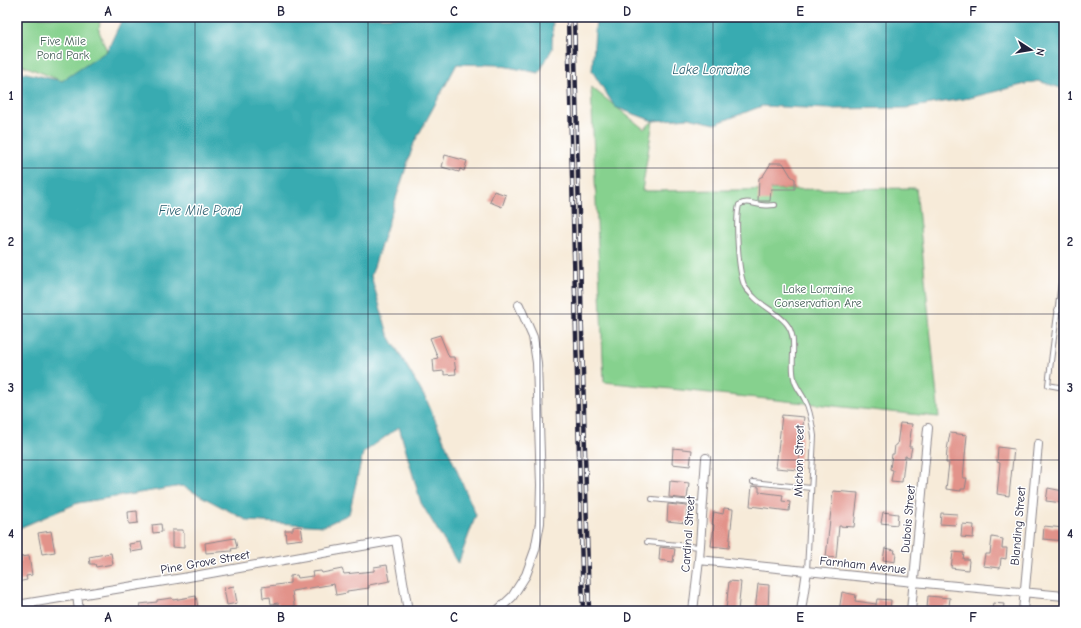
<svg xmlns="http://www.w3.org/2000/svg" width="1081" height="628" font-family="'Comic Neue',sans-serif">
<rect width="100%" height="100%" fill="#fff"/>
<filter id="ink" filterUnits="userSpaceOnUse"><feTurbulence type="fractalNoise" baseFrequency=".025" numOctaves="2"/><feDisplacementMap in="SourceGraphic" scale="8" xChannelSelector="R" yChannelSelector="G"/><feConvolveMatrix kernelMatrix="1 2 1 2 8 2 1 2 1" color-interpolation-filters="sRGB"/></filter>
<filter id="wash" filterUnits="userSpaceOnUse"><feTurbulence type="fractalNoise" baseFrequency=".012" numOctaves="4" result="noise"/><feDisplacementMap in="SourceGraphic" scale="16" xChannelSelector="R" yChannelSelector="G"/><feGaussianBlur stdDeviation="0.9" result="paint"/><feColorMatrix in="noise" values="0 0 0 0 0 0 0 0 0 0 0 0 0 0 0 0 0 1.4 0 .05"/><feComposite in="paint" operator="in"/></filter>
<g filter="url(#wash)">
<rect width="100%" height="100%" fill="#f7ebd9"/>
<!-- green -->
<path fill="#86d18e" stroke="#547a64" d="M17,17H99L100,21L99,31L107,51L90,67L62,81L17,63Z
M591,87L644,129L653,121L642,191L916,188L939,417L604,382Z"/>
<!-- water -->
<path fill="#38abb1" stroke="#2d6676" d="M123,17H553L552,49L539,73L497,65L457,64L414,143L371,276L388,334L427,401L476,515L458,564L421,503L399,427L363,453L349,514L324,526L248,521L182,486L78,503L17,529V71L62,81L107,51Z
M596,17H1064V89L1038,81L969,98L906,108L828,109L762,106L715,124L688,118L653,121L615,107L592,71Z"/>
<g id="blocks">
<!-- building -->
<path fill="#e2938a" d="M445,155L467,161L464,171L460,169L459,172L442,167Z
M771,163H783L791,176L795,179V189H771L770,201H758L759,178L763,176Z
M494,191L506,195L502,207L490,202Z
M440,335L449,357H454L456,374L444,375V371L434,372L433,359L438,358L430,338Z
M782,415L804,417L798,470L776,468Z
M900,423L912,424L909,447H912L910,457L905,456L902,482L891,481L893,470L890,469L892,454H894L895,445H897Z
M950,433L967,435L963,478H967L965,489H961V491L946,489L949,463H946L947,450Z
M998,447L1014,449L1009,496L997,494L1000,463L997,462Z
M673,448L692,450L690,466L672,464Z
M670,481L689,483L687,499L669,497Z
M752,486L759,487V492L783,495L782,501L790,502L789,511L750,506Z
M1048,488L1063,491V503L1046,501Z
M833,491L858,493L854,527L839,526L836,558L826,557Z
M668,504L687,506L686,523L667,521Z
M724,508L733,509L729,548L711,546L714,525L712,524L714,512L723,514Z
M137,511L138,523L129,524L128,512Z
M883,512L898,514L897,525L881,523Z
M941,513L957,514L956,525L940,524Z
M161,524L162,532L153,533L152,525Z
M962,524L974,525L973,538L961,537Z
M301,526L303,539L286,541L285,530H293V527Z
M1044,526L1064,528V541L1043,539Z
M172,530H183V533H184V548L172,547Z
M51,531L55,552L42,554L38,533Z
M992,537L1003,539L1002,548H1007L1006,559L1001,558L1000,568L983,566L985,554H990Z
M235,538L237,548L231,549L232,551L206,553L205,543Z
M141,542L143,550L131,552L129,544Z
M660,547L675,549L673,562L659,560Z
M885,548L895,550L894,553H896L895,562L883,560Z
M953,552L964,553L963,559H968L969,561L968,570L951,568Z
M111,553L113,564L96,567L95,564H90L89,557Z
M29,556L32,575L26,576L27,580L17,582V573L19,572L17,561H21L20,557Z
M387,565L390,581L369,585V588L347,591V593L336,595L334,584L292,591L295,611H279L278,603L271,604L270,597L263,598L262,587L290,583V576L297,575L298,578L313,576L312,572L321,571L322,573L342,569L344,574L374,571V567Z
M729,581L741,582L738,611L726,610Z
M758,584L769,585L768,611H755Z
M234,586L237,603L227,605L224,588Z
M842,592L856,595L855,601L876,604V605L877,599L891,600L890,610L876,609V611H839Z
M196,596L198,608L172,611H141L140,604L157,602V600L172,598L173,600Z
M928,596L950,598L949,606L945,605V609L927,608Z
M993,603L1004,604L1003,611H992Z"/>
</g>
</g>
<g filter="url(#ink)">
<use href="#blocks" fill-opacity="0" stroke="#8c868a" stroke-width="1"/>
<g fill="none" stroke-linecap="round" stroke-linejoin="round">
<!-- service casing -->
<g stroke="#8c868a" stroke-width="6">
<path id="service" d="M775,205C771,205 766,206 761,205C753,204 746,200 739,205C735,220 738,273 745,287C747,290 752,295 755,298C764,307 778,313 786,323C800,339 788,363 795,382C797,388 802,394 805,400C811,412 812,423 814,436L807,571
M1064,259L1048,385L1064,388
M1057,310L1064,311
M753,482L811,488
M652,499L703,504
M647,542L700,547"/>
</g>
<!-- minor casing -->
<g stroke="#8c868a" stroke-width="10">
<path id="minor" d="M699,560L914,582L1064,596
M77,595L79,611
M17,605L183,578L396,540L408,611
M497,611L512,597L526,575L535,550L540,523L541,485L537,363L533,337L519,305
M693,611L699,560L706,458
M801,611L807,571
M911,611L928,428
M1023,611L1038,444"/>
</g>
<!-- service -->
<use href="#service" stroke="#fff" stroke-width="4"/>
<!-- minor -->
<use href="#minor" stroke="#fff" stroke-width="8"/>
<!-- rail casing -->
<g stroke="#22223b" stroke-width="4.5">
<path id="rail" d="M568,17L583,611
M574,17L589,611"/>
</g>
<!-- rail -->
<use href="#rail" stroke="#fff" stroke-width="3" stroke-dasharray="9" stroke-linecap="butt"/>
</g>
</g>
<!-- grid -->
<path fill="none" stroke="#22223b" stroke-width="1" stroke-opacity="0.55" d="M195,17V611M368,17V611M540,17V611M713,17V611M886,17V611M17,168H1064M17,314H1064M17,460H1064"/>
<g text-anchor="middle" stroke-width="3" stroke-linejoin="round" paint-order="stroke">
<!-- park labels -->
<g font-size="12" fill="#455f58" stroke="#fff">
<text x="63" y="45">Five Mile<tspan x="63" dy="14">Pond Park</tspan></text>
<text x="818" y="293">Lake Lorraine<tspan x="818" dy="14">Conservation Are</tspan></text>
</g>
<!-- street labels -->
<g font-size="12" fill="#22223b" stroke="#fff">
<text transform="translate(799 461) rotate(-89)" y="4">Michon Street</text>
<text transform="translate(908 519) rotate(-85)" y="4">Dubois Street</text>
<text transform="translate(1018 526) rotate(-85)" y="4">Blanding Street</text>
<text transform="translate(688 534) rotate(-86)" y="4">Cardinal Street</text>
<text transform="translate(205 562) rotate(-10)" y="4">Pine Grove Street</text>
<text transform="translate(863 565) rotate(6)" y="4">Farnham Avenue</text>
</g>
<!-- water labels -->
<g font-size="13" font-style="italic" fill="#2c6070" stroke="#fff">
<text x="711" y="74">Lake Lorraine</text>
<text x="200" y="215">Five Mile Pond</text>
</g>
</g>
<!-- margin -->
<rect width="1081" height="628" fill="none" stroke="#fff" stroke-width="44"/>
<!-- north arrow -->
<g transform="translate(1031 50) rotate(102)" stroke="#ffffff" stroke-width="3" paint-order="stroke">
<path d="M0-3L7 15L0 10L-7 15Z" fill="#22223b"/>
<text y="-6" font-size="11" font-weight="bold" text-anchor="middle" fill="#22223b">N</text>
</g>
<rect x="22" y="22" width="1037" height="584" fill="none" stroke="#22223b" stroke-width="1.5"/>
<g font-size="13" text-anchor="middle" font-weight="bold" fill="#22223b">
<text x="108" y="16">A</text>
<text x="281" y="16">B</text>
<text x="454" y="16">C</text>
<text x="627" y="16">D</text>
<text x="800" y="16">E</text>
<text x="973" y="16">F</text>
<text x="11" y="100">1</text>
<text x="1070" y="100">1</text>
<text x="11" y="246">2</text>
<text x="1070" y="246">2</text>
<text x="11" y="392">3</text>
<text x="1070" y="392">3</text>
<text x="11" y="538">4</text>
<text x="1070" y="538">4</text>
<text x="108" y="622">A</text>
<text x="281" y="622">B</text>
<text x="454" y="622">C</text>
<text x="627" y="622">D</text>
<text x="800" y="622">E</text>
<text x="973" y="622">F</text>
</g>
</svg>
